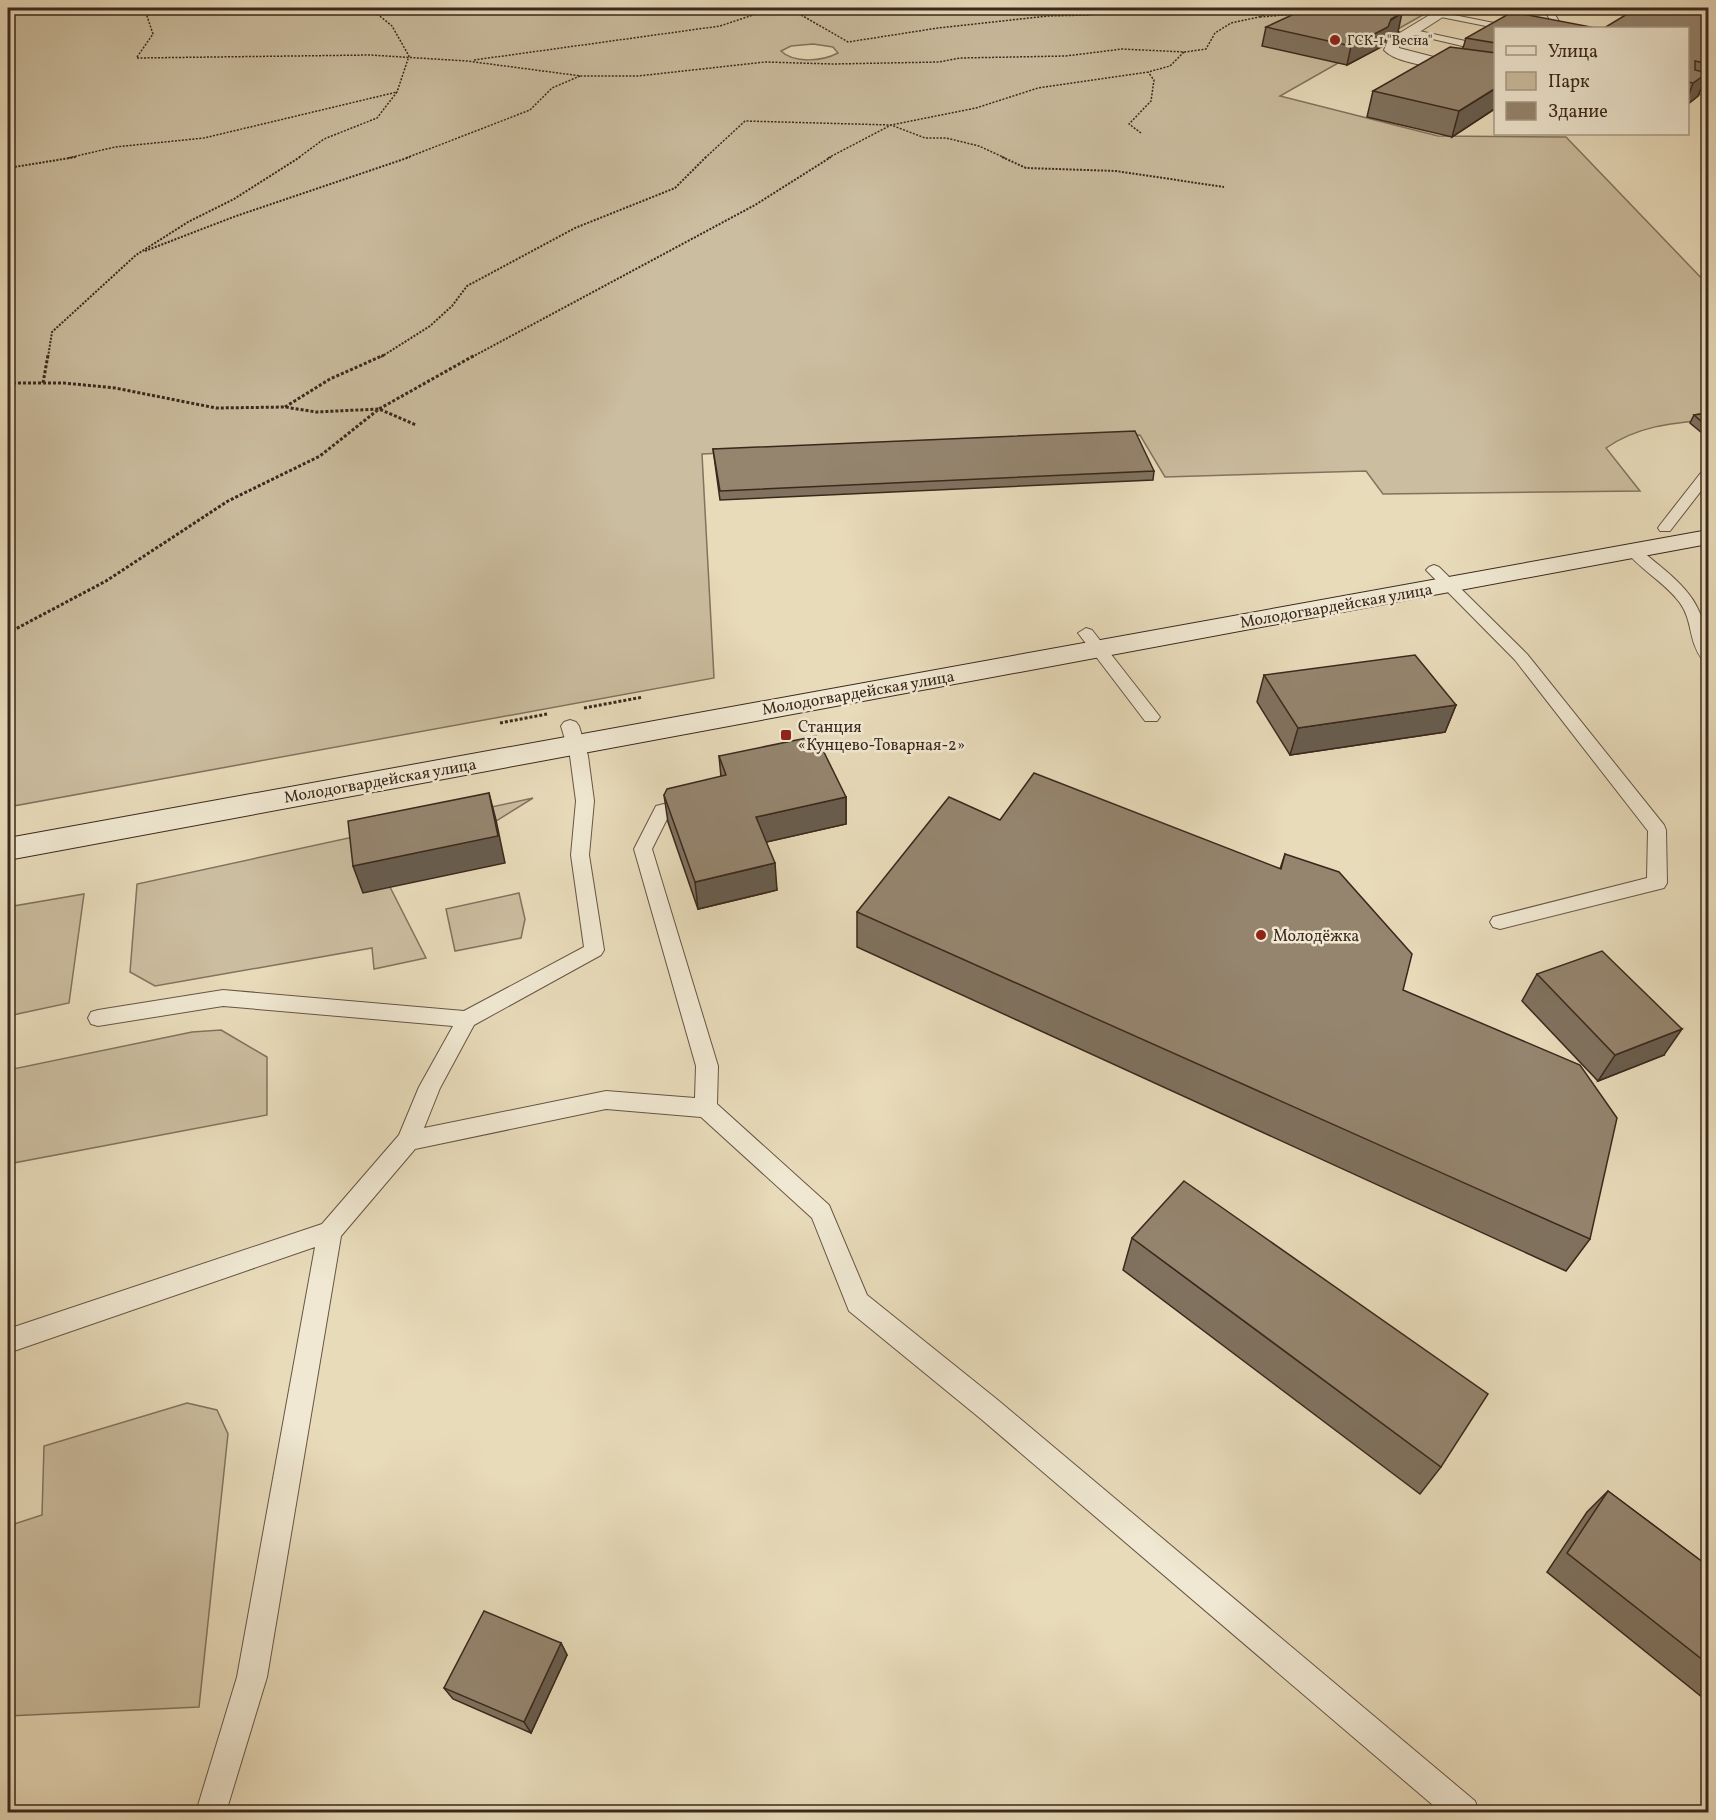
<svg xmlns="http://www.w3.org/2000/svg" width="1716" height="1820" font-family="Vollkorn,serif">
<rect width="100%" height="100%" fill="#e8dbba"/>
<filter id="stains"><feTurbulence type="fractalNoise" baseFrequency=".00333" numOctaves="4"/><feColorMatrix values="0 0 0 0 .2 0 0 0 0 .09 0 0 0 0 .02 0 0 0 .5 -.17"/></filter>
<radialGradient id="worn" r=".72"><stop offset=".6" stop-color="#630" stop-opacity="0"/><stop offset="1" stop-color="#630" stop-opacity=".3"/></radialGradient>
<!-- green -->
<path fill="#cbbd9f" stroke="#83725e" stroke-width="1.5" fill-rule="evenodd" d="M8,8H1435L1280,96L1438,136L1566,137L1708,285V420C1671,423 1638,426 1606,448L1640,491L1383,494L1366,471L1165,477L1140,435L702,454L714,678L8,807ZM813,44L833,47L838,53C823,61 794,64 781,51L791,46Z
M533,798L390,887L426,958L374,969L372,948L155,986L130,972L137,884Z
M519,893L525,919L521,938L455,951L446,909Z
M84,894L69,1003L8,1016V907Z
M221,1030L267,1057V1115L8,1164V1070L192,1032Z
M187,1403L217,1410L228,1434L199,1707L8,1716V1526L42,1515L44,1446Z"/>
<g fill="none" stroke-linecap="round" stroke-linejoin="round">
<!-- service casing -->
<g stroke="#654" stroke-width="2">
<path id="service" d="M1543,8H1551L1563,28H1555Z
M1592,8H1619L1708,15V19L1596,10Z
M1439,12L1504,25L1508,27L1496,28L1436,16L1435,14Z
M1410,29L1470,42L1496,29V35L1471,48L1407,33V29Z
M1688,86L1708,90V96L1688,92Z
M1708,469V482L1670,531H1660L1658,528L1660,525L1703,470Z
M1632,546L1637,547C1681,584 1708,598 1708,661L1702,659C1688,640 1693,621 1680,603C1665,582 1640,570 1625,550Z
M1434,565L1439,567L1527,654L1664,825L1666,830L1667,883L1664,888L1500,929L1493,927L1490,922L1493,917L1647,878L1648,831L1515,660L1429,573L1426,570L1429,567Z
M1086,628L1092,630L1157,713L1160,717L1157,721H1145L1078,633Z
M570,720L576,722L579,726L588,756L594,801L589,855L604,950L601,955L474,1025L440,1088L424,1128L606,1091L695,1098L696,1066L634,849L656,806L691,797L697,799L700,803L697,807L669,815L652,849L718,1066L717,1104L829,1205L867,1295L999,1401L1475,1801L1479,1812H1441L981,1419L849,1311L812,1218L701,1117L606,1109L415,1149L341,1236L267,1677L226,1812H196L237,1677L315,1247L8,1353V1329L322,1224L399,1135L419,1087L453,1026L223,1006L98,1026L91,1024L88,1018L91,1012L98,1010L223,990L464,1011L584,947L571,855L576,801L570,756L561,726L564,722Z"/>
</g>
<!-- minor casing -->
<g stroke="#654" stroke-width="2">
<path id="minor" d="M1441,8H1457L1399,45V48L1457,63L1459,66L1457,69L1452,70C1435,67 1395,63 1384,50L1388,40Z"/>
</g>
<!-- secondary casing -->
<g stroke="#3b281d" stroke-width="2">
<path id="secondary" d="M1708,530V544L8,860V838Z"/>
</g>
<!-- path-far2 -->
<path stroke="#3b281d" stroke-width="1.5" stroke-dasharray="2 1.5" stroke-linecap="butt" d="M374,8L376,13L392,26L409,56L397,92
M789,8L848,42L938,28L1048,16L1088,15L1132,8
M1260,17L1295,14
M137,57L153,34L147,16L158,8
M137,58L370,55L467,61L581,76H638L765,62L833,64L939,62L960,58L1066,56L1122,49L1185,52L1206,49L1215,33L1231,23L1259,17L1279,8L1303,11
M474,60L720,26L774,8
M1141,133L1129,124L1151,101L1154,80L1148,72
M68,158L115,147L204,138L397,92L377,118L324,139L298,158
M406,158L530,110L552,88L580,76
M705,158L745,121L891,125L976,108L1038,88L1148,72L1170,66L1184,52
M828,158L891,125L925,138H946L979,146L1005,158"/>
<!-- path-far1 -->
<path stroke="#3b281d" stroke-width="2" stroke-dasharray="2 1.5" stroke-linecap="butt" d="M1002,157L1026,168L1116,171L1224,187
M8,168L76,157
M145,251L236,216L410,157
M48,357L52,332L136,255L188,222L234,199L300,157
M381,357L430,326L452,306L467,286L575,228L675,188L706,157
M472,357L755,205L831,157"/>
<!-- path -->
<path stroke="#3b281d" stroke-width="3" stroke-dasharray="3 2" stroke-linecap="butt" d="M8,383H64L115,388L216,408L285,407L316,412L379,409L416,425
M43,383L48,355
M285,407L330,379L384,355
M8,633L106,581L228,501L320,456L379,409L475,355
M584,708L643,697
M500,723L547,714"/>
<!-- service -->
<use href="#service" fill="#f0e8d2" fill-rule="evenodd"/>
<!-- minor -->
<use href="#minor" fill="#f0e8d2" fill-rule="evenodd"/>
<!-- secondary -->
<use href="#secondary" fill="#f0e8d2" fill-rule="evenodd"/>
</g>
<!-- wall -->
<path fill="#80725f" stroke="#3b281d" stroke-width="1.5" d="M1708,8V88L1702,87L1698,96L1688,104V28Z
M1266,27L1398,32L1387,38L1383,46L1347,65L1262,46Z
M1496,28V108L1452,137L1367,117L1373,91L1463,48L1466,38Z
M1708,413V438L1690,423L1694,415Z
M713,449L1154,471L1153,480L720,500Z
M1708,612V635L1705,619Z
M1264,675L1456,705L1445,732L1290,755L1257,702Z
M719,756L846,797V824L766,842L777,890L698,909L668,822L664,795L721,777Z
M1000,820L1280,869L1285,854L1403,990L1590,1239L1566,1271L857,947V912Z
M1537,974L1664,1055L1598,1081L1522,1001Z
M1132,1238L1441,1467L1420,1494L1123,1270Z
M1608,1491L1708,1566V1702L1547,1572L1587,1512Z
M561,1643L567,1655L531,1733L453,1699L444,1688Z"/>
<!-- shaded-wall -->
<path fill="#685d4e" stroke="#3b281d" stroke-width="1.5" d="M1402,13L1398,32L1387,38L1383,46L1347,65L1351,46Z
M1707,73L1698,96L1688,104V97L1693,83Z
M1496,88V108L1452,137L1459,111Z
M1456,705L1445,732L1290,755L1298,728Z
M489,793L496,820L505,863L363,893L353,866Z
M846,797V824L758,844L756,817Z
M775,863L777,890L698,909L695,882Z
M1682,1029L1664,1055L1598,1081L1615,1055Z
M561,1643L567,1655L531,1733L524,1722Z"/>
<!-- building -->
<path fill="#95856f" stroke="#3b281d" stroke-width="1.5" d="M1307,8H1376L1402,13L1391,19L1388,27L1351,46L1266,27Z
M1637,8H1708V64L1695,61V70L1707,73L1693,83L1688,82V28H1604Z
M1512,12L1591,27L1589,28H1496V43L1466,38Z
M1450,47L1496,53V88L1459,111L1373,91Z
M1708,413V427L1694,415Z
M1135,431L1154,471L720,491L713,449Z
M1415,655L1456,705L1298,728L1264,675Z
M816,736L846,797L756,817L775,863L695,882L664,795L667,789L726,775L719,756Z
M1034,773L1281,869L1285,854L1339,872L1412,954L1403,990L1580,1065L1617,1118L1590,1239L857,912L949,797L1000,820Z
M489,793L498,836L353,866L348,821Z
M1602,951L1682,1029L1615,1055L1537,974Z
M1184,1181L1488,1394L1441,1467L1132,1238Z
M1608,1491L1708,1566V1664L1567,1553Z
M484,1611L561,1643L524,1722L444,1688Z"/>
<!-- markers -->
<g fill="#8f2418" stroke="#f0e8d2" stroke-width="2">
<circle cx="1335" cy="40" r="6"/>
<rect x="780" y="729" width="12" height="12" rx="3"/>
<circle cx="1261" cy="935" r="6"/>
</g>
<g text-anchor="middle" stroke-width="5" stroke-linejoin="round" paint-order="stroke">
<!-- far-poi labels -->
<g font-size="14" fill="#3b281d" stroke="#f0e8d2" text-anchor="start">
<text x="1347" y="45">ГСК-1 "Весна"</text>
</g>
<!-- street labels -->
<g font-size="16" fill="#3b281d" stroke="#f0e8d2">
<text transform="translate(1336 605) rotate(-10)" y="6">Молодогвардейская улица</text>
<text transform="translate(858 692) rotate(-10)" y="6">Молодогвардейская улица</text>
<text transform="translate(380 780) rotate(-10)" y="6">Молодогвардейская улица</text>
</g>
<!-- poi labels -->
<g font-size="16" fill="#3b281d" stroke="#f0e8d2" text-anchor="start">
<text x="798" y="732">Станция<tspan x="798" dy="18">«Кунцево-Товарная-2»</tspan></text>
<text x="1273" y="941">Молодёжка</text>
</g>
</g>
<!-- margin -->
<rect width="1716" height="1820" fill="none" stroke="#e8dbba" stroke-width="30"/>
<rect x="9" y="9" width="1698" height="1802" fill="none" stroke="#3b281d" stroke-width="3"/>
<rect x="15" y="15" width="1686" height="1790" fill="none" stroke="#3b281d" stroke-width="1.5"/>
<!-- legend -->
<rect x="1494" y="27" width="195" height="108" fill="#f0e8d2" stroke="#a89b8a" stroke-width="1.5"/>
<rect x="1506" y="46" width="30" height="9" fill="#f0e8d2" stroke="#a89b8a" stroke-width="1.5"/>
<text x="1548" y="57" font-size="18" fill="#3b281d">Улица</text>
<rect x="1506" y="72" width="30" height="18" fill="#cbbd9f" stroke="#a89b8a" stroke-width="1.5"/>
<text x="1548" y="87" font-size="18" fill="#3b281d">Парк</text>
<rect x="1506" y="102" width="30" height="18" fill="#95856f" stroke="#a89b8a" stroke-width="1.5"/>
<text x="1548" y="117" font-size="18" fill="#3b281d">Здание</text>
<rect width="100%" height="100%" filter="url(#stains)"/>
<rect width="100%" height="100%" fill="url(#worn)"/>
</svg>
